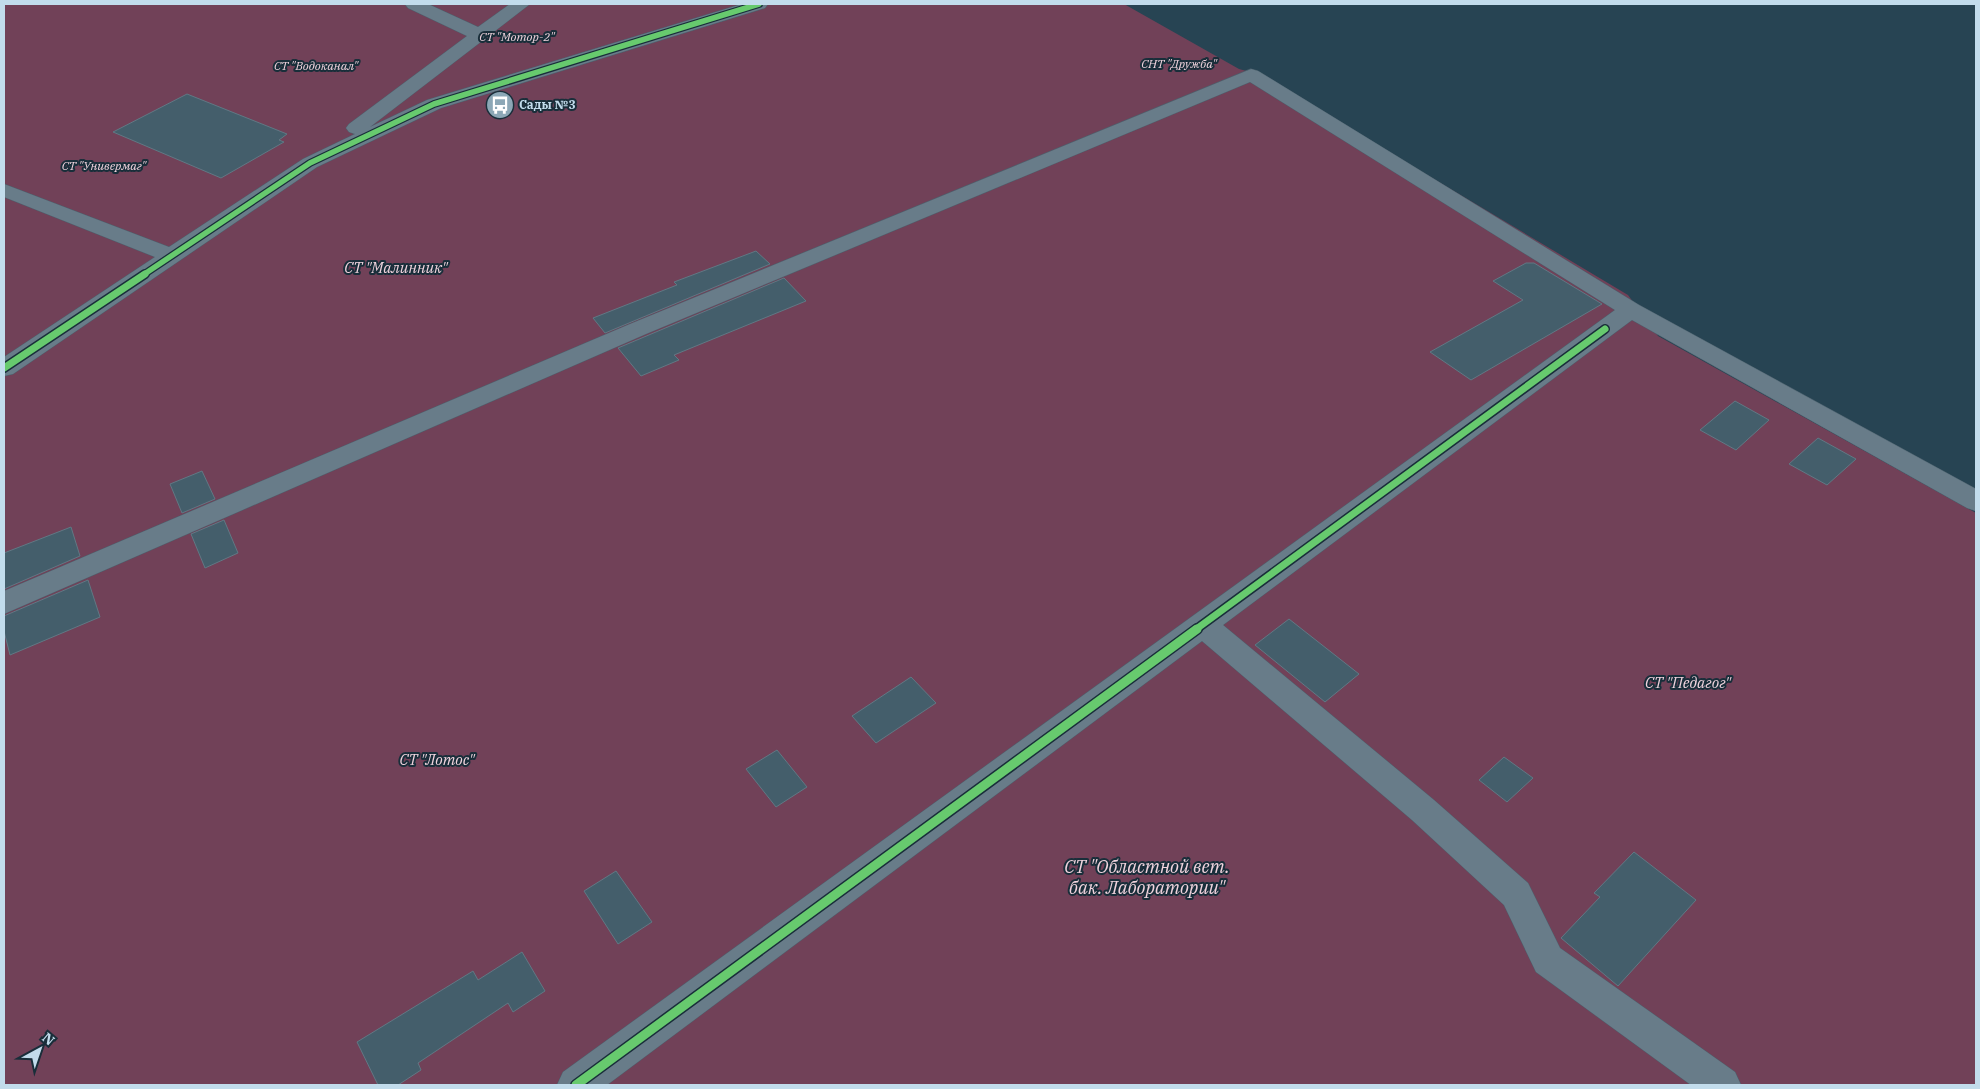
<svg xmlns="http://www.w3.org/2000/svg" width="1980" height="1089" font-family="'IBM Plex Serif',serif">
<rect width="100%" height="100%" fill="#274453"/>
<!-- green -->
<path fill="#714158" d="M4,4H1124L1239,69L1258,74L1628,295L1658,336L1976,513V1085H4Z"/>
<!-- building -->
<path fill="#445e6b" stroke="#617884" d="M187,94L287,134L279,140L284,142L221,178L113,132Z
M756,251L770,264L605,333L593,318L677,285L674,282Z
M1526,263H1534L1602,304L1471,380L1430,352L1523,300L1493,281Z
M784,278L806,301L674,355L679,360L641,376L618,348Z
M1735,401L1769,420L1736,450L1700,430Z
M1818,438L1856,459L1827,485L1789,464Z
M202,471L215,499L182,513L170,484Z
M224,520L238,553L205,568L191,534Z
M71,527L80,556L4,589V553Z
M88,580L100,617L10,655L4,631V616Z
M1289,619L1359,674L1325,702L1255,645Z
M911,677L936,703L876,743L852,716Z
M777,750L807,787L776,807L746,769Z
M1504,757L1533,778L1507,802L1479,780Z
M1634,852L1696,900L1618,986L1561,938L1600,897L1594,893Z
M616,871L652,922L618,944L584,891Z
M522,952L545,991L513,1012L508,1003L418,1063L421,1070L398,1085H378L357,1042L473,971L478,980Z"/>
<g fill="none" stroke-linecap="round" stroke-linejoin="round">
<!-- minor casing -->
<g stroke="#4a606c" stroke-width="1">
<path id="minor" d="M405,4H428L478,27L510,4H530L370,127L427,100L742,4H768L765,8L441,108L317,167L13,374L4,376V357L155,257L4,197V184L169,247L303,159L355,134L349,132L346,128L349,124L467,36L408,8Z
M1251,69L1258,71L1639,305L1976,489V511L1967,508L1632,320L1223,625L1434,800L1528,883L1560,948L1735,1072L1741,1085H1691L1536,972L1504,905L1412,820L1202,641L607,1085H557L563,1072L1615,310L1250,82L646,334L4,614V591L630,324Z"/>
</g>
<!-- minor -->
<use href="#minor" fill="#687c89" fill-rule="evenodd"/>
<!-- cycleway-far2 casing -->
<g stroke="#192e3a" stroke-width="8">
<path id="cycleway-far2" d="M143,275L310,163L434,104L759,4"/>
</g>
<!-- cycleway-far1 casing -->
<g stroke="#192e3a" stroke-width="10">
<path id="cycleway-far1" d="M4,368L145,274
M1195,630L1605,329"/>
</g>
<!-- cycleway casing -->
<g stroke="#192e3a" stroke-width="12">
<path id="cycleway" d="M576,1085L1197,629"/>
</g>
<!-- cycleway-far2 -->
<use href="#cycleway-far2" stroke="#67ca6e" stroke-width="5.5"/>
<!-- cycleway-far1 -->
<use href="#cycleway-far1" stroke="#67ca6e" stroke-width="7"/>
<!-- cycleway -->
<use href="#cycleway" stroke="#67ca6e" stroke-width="9"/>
</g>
<!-- icons -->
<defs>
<g id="bus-disc" transform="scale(1.4375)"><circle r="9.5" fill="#8ca7b6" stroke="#192e3a"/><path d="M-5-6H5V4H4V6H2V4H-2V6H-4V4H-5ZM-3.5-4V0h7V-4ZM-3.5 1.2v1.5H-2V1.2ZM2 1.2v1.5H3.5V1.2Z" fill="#fff"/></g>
</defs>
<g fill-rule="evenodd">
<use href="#bus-disc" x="500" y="105"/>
</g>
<g text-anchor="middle" stroke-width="4" stroke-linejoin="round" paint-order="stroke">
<!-- far-park labels -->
<g font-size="12" font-style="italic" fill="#f1d4de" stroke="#192e3a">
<text x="517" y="41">СТ "Мотор-2"</text>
<text x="1179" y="68">СНТ "Дружба"</text>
<text x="316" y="70">СТ "Водоканал"</text>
<text x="104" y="170">СТ "Универмаг"</text>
</g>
<!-- far-poi labels -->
<g font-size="12" font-weight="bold" fill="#c2dcec" stroke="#192e3a" text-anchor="start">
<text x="519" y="109">Сады №3</text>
</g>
<!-- park labels -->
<g font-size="15" font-style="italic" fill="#f1d4de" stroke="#192e3a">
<text x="396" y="273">СТ "Малинник"</text>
<text x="1688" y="688">СТ "Педагог"</text>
<text x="437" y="765">СТ "Лотос"</text>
</g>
<!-- near-park labels -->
<g font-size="18" font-style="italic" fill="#f1d4de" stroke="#192e3a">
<text x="1147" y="873">СТ "Областной вет.<tspan x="1147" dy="21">бак. Лаборатории"</tspan></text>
</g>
</g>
<!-- border -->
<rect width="1980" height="1089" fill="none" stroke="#c2dcec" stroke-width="10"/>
<!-- north arrow -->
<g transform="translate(40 1049) rotate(40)" stroke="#192e3a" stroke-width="4" paint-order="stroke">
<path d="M0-4L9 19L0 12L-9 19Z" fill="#c2dcec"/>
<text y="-8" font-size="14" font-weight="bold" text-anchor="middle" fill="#c2dcec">N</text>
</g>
</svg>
